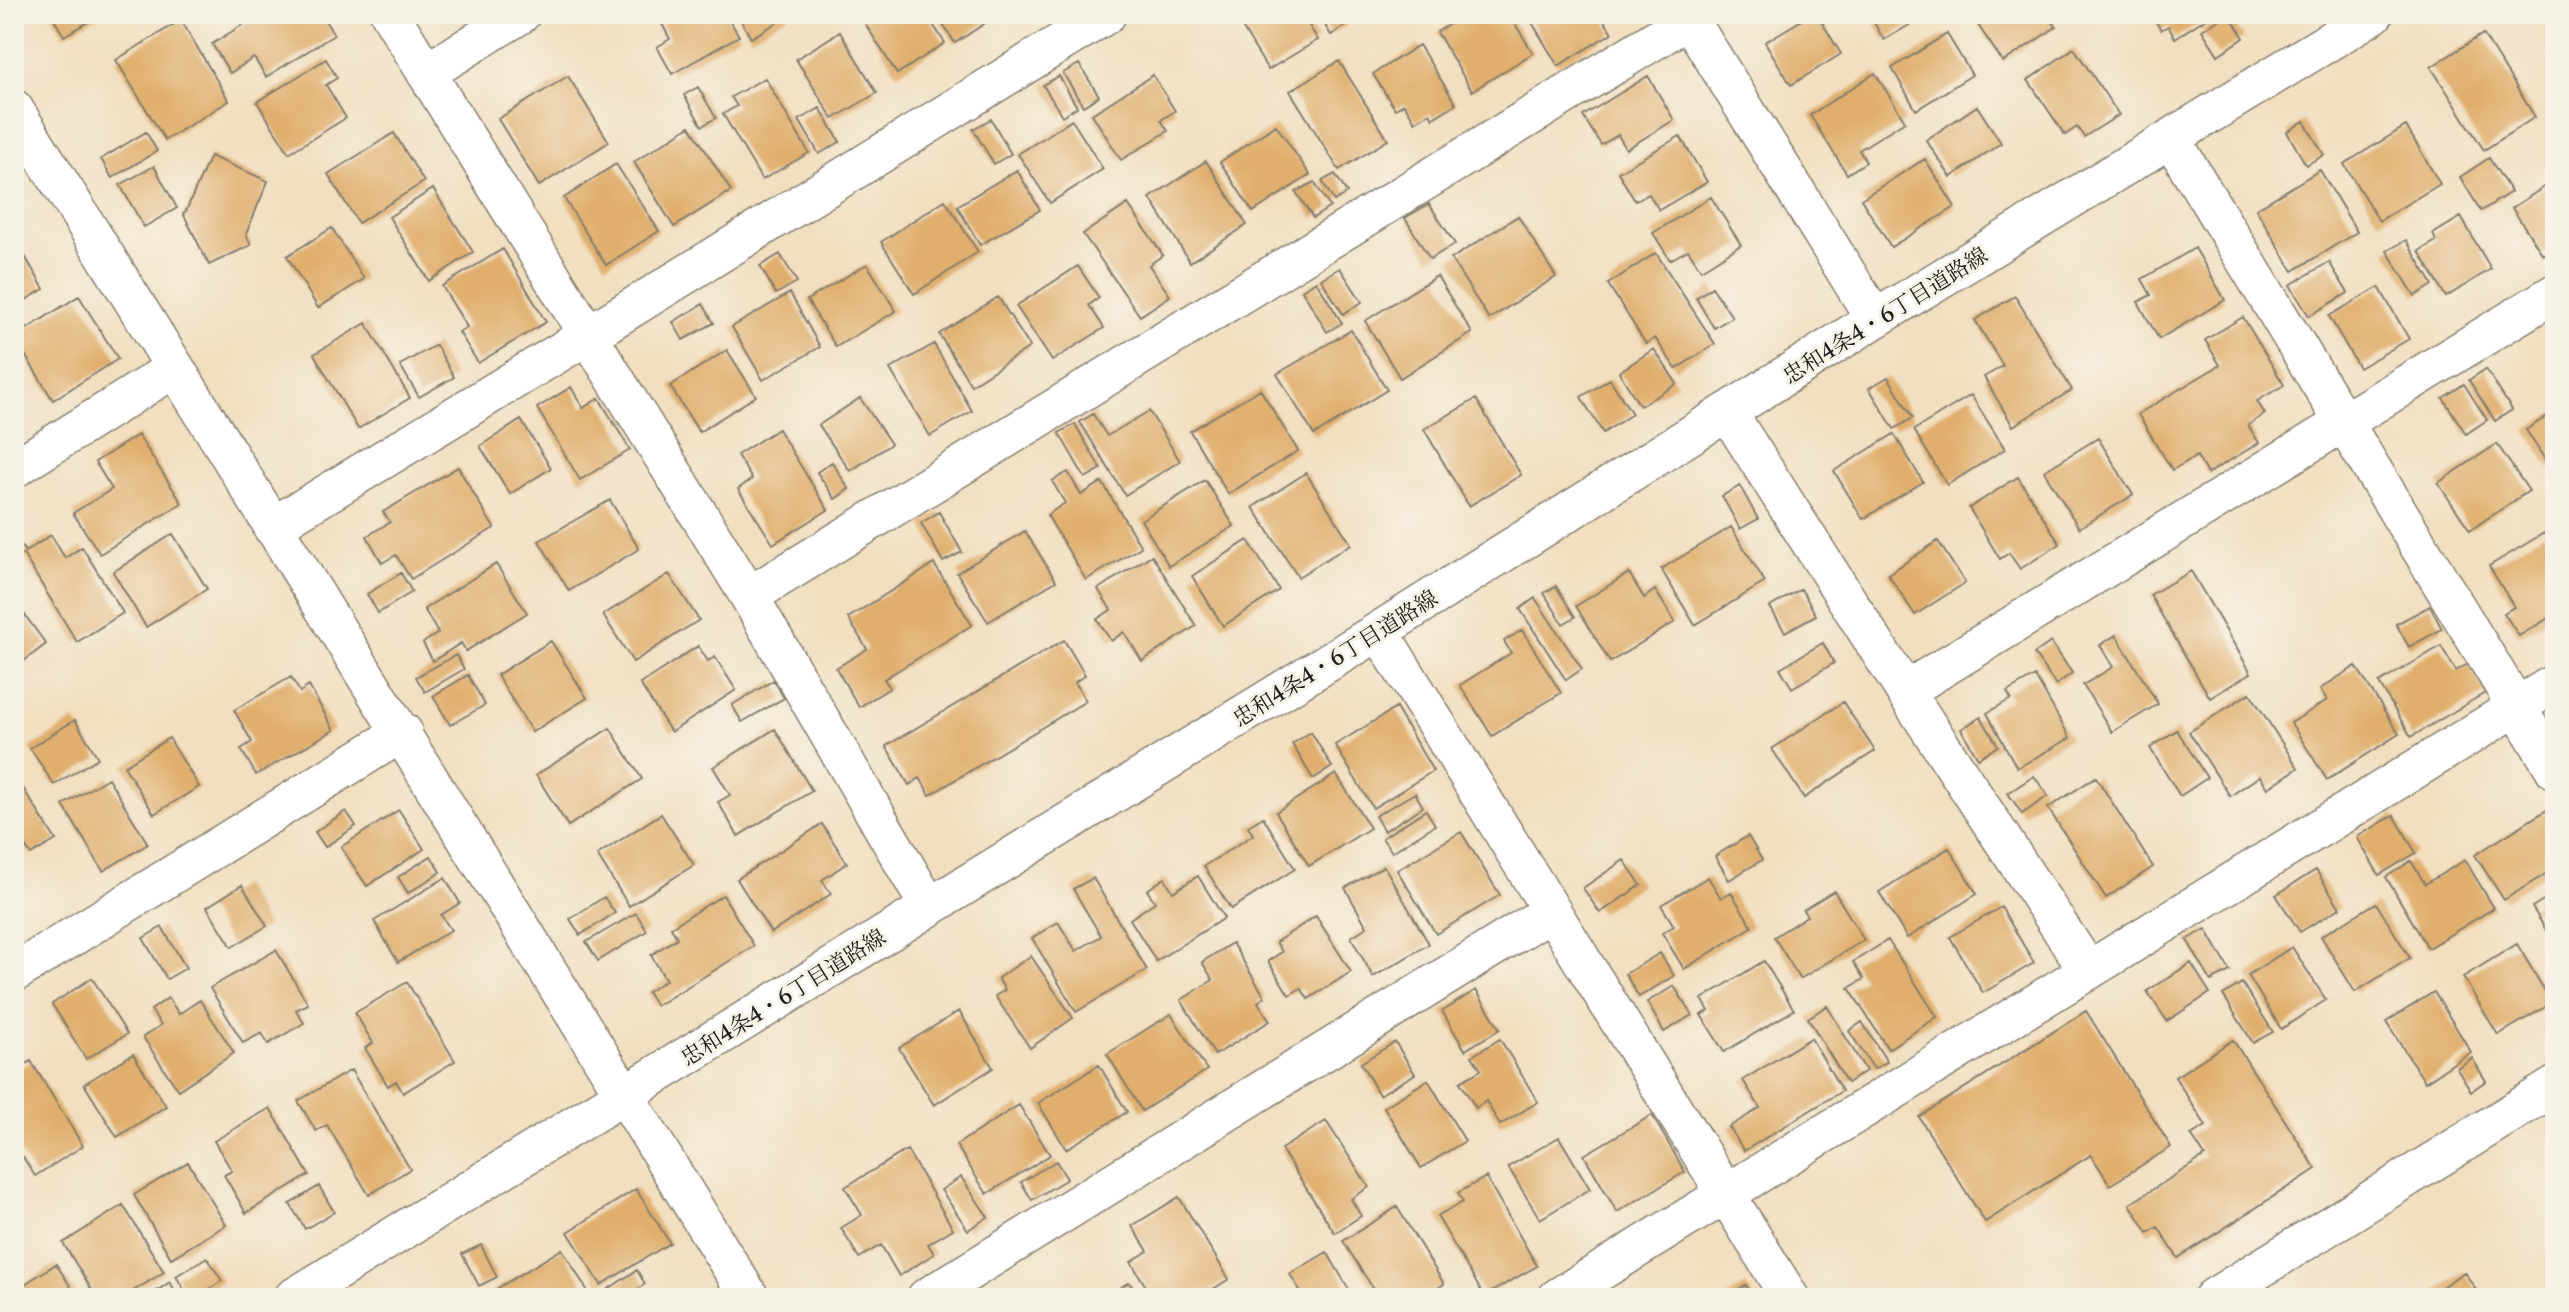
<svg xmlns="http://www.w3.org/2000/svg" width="2569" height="1312" font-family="'Libre Caslon Text','Noto Serif JP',serif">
<rect width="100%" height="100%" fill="#f7f3e8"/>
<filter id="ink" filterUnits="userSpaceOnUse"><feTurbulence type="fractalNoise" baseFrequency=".0125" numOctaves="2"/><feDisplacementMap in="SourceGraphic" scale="16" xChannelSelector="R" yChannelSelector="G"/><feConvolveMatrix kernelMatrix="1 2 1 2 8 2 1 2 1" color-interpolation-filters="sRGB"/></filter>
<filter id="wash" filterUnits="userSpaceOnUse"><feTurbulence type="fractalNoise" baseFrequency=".006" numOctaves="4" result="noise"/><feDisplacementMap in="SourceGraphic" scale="32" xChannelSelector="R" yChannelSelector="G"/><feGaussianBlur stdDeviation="1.8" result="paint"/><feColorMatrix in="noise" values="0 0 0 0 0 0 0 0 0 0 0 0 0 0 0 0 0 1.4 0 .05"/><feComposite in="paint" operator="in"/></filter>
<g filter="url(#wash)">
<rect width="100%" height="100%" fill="#f1dfc0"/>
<g id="blocks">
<!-- building -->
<path fill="#e0af6d" d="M51,14H102L64,36Z
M260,14H321L334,35L266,77L254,58L230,73L212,44Z
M674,14H726L739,36L672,74L657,47L670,39L661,22Z
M737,14H791L751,38Z
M859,14H926L945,43L897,74Z
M936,14H999L955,43Z
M1234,14H1302L1318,40L1268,70Z
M1318,14H1365L1331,35Z
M1466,14H1509L1533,53L1472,91L1437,32Z
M1527,14H1600L1612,33L1558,66Z
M1812,14H1817L1841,54L1791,85L1765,42Z
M1869,14H1928L1884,40Z
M1982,14H2048L2056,27L2003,62L1974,19Z
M2151,14H2213L2175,38L2168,26L2161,30Z
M2229,14L2244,38L2218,55L2202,30Z
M181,20L229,101L165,140L116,60Z
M840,32L877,93L833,119L796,59Z
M1947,34L1972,75L1916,110L1892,68Z
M2483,34L2535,117L2484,150L2431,67Z
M1419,45L1456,104L1433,118L1430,113L1415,122L1404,104L1395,109L1373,74Z
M2074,48L2119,115L2084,137L2077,127L2065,135L2028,80Z
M326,59L337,78L326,85L346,118L289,153L257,102Z
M1339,61L1388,140L1339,170L1290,91Z
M1079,64L1099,96L1083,106L1063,73Z
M1875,73L1905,121L1859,150L1866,162L1847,174L1810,115Z
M1153,75L1175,111L1161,120L1168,131L1121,160L1092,114Z
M568,76L609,142L539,186L498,119Z
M1059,76L1077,107L1062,116L1043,85Z
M1648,76L1674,120L1626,149L1618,135L1601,145L1583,116Z
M765,78L809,153L762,180L723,114L737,106L731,97Z
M698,87L716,118L702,126L684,95Z
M1977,106L2001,143L1951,177L1926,140Z
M820,108L840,142L819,154L799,120Z
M991,119L1011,154L994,164L973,129Z
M1072,120L1103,169L1050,203L1018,154Z
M2304,121L2324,155L2306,165L2287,132Z
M1276,125L1310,175L1253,212L1220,162Z
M690,126L731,191L674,227L634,162Z
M2406,126L2440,184L2379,221L2344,164Z
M146,132L157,151L112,178L101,159Z
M394,133L424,182L358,223L328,174Z
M1680,136L1707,182L1659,210L1649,194L1635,201L1618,172Z
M210,156L268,181L246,234L251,245L209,265L183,213L186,211Z
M2489,158L2511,192L2481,211L2460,177Z
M1925,159L1955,207L1891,247L1861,199Z
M1206,161L1247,225L1190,262L1150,198Z
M616,164L659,231L606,265L564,198Z
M154,166L177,208L144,227L120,185Z
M1017,170L1040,210L980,245L957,206Z
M2320,170L2357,232L2293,271L2256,209Z
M1335,174L1347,193L1334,201L1322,181Z
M2555,180V247L2543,255L2512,208Z
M1314,182L1330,207L1313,218L1296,192Z
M433,189L473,252L429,281L389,217Z
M1711,197L1741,245L1701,270L1688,250L1670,260L1653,233Z
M945,200L978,252L914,294L881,242Z
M1128,204L1163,255L1149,265L1170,296L1140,316L1083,234Z
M1429,204L1455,244L1430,259L1405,218Z
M1518,216L1556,277L1489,319L1451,259Z
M2461,217L2491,269L2446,297L2419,251L2436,241L2433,234Z
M332,228L364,279L318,308L287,256Z
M2406,240L2433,285L2415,296L2387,251Z
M19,246L44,289L14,307V249Z
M2195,248L2225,300L2159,339L2138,302L2151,295L2142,279Z
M503,249L546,322L478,363L459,332L467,327L442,286Z
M1656,253L1715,344L1676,369L1655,338L1646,344L1608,284Z
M780,254L797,282L776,294L760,266Z
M2329,262L2348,293L2309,316L2290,285Z
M867,264L896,311L836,347L807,300Z
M1078,266L1099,298L1089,305L1104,328L1052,361L1016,306Z
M1340,268L1362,302L1343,314L1321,279Z
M1437,276L1472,333L1400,378L1365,321Z
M1316,281L1342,323L1327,332L1302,290Z
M1712,287L1732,317L1714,328L1696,298Z
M2379,287L2409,339L2359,368L2329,316Z
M790,293L820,347L763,380L732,327Z
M79,296L118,359L53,400L14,337Z
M2015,296L2072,390L2013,426L1984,377L2003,366L1975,320Z
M998,297L1030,347L971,385L939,334Z
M703,304L714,323L683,340L673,322Z
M2243,317L2284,385L2257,401L2265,414L2248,425L2259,443L2207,474L2197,456L2172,470L2138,414L2220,365L2205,340Z
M366,323L410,398L358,429L314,354Z
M1351,330L1387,390L1314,435L1277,374Z
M934,344L972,411L930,436L890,369Z
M436,345L454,377L419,397L400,365Z
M1654,349L1677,384L1640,406L1619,372Z
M727,350L756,396L699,432L670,386Z
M2486,369L2512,410L2495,421L2469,380Z
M1888,377L1913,418L1894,429L1869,388Z
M1610,379L1632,414L1603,433L1581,397Z
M2464,384L2487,420L2466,434L2443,398Z
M571,387L583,408L599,398L630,450L580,480L537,408Z
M1260,389L1298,451L1228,494L1190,431Z
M1971,395L2005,449L1947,485L1914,430Z
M860,398L891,444L850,471L819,425Z
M1476,399L1521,475L1469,506L1424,429Z
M1149,411L1180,461L1125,495L1080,422L1093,414L1107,436Z
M2555,411V475L2526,430Z
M521,420L551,468L510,494L480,446Z
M1075,424L1101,469L1085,478L1059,433Z
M778,429L828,510L773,544L738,489L752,479L737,455Z
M1894,434L1923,482L1863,519L1834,471Z
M138,435L182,503L100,554L73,513L112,489L95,462Z
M2098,438L2133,495L2079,528L2044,471Z
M2497,444L2529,491L2470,530L2438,483Z
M832,462L849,489L835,499L817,472Z
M458,467L494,528L411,579L396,555L382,563L367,536L390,522L383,512Z
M1068,472L1081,495L1102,482L1141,547L1086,580L1047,515L1065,503L1052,481Z
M1306,473L1351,544L1298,577L1253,507Z
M2018,477L2060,544L2020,569L2009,553L2000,559L1969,508Z
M1205,480L1234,526L1169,566L1141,520Z
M1740,486L1758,519L1740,529L1722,496Z
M610,500L639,549L569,591L539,541Z
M939,512L962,552L943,562L921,523Z
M1731,527L1765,582L1695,625L1661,569Z
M1025,531L1056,581L988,622L957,573Z
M2544,533L2555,551V614L2519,636L2504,613L2514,607L2489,566Z
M14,534L25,552L51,535L65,558L82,547L123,613L77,642L23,554L14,559Z
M173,534L207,589L146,627L113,572Z
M1248,540L1279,590L1223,626L1192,576Z
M1938,541L1965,583L1915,615L1888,574Z
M1152,555L1196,626L1142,661L1124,632L1111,641L1097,619L1111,610L1098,589Z
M496,564L527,613L466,651L461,643L433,661L423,643L438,633L424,609Z
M934,564L972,625L884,679L890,688L859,707L836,668L867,649L848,618Z
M2191,571L2251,673L2210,698L2150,595Z
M401,573L412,592L378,613L367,594Z
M1629,573L1644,598L1655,590L1675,622L1610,662L1576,606Z
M669,574L699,620L633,662L603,615Z
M1556,586L1575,617L1563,624L1544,593Z
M1801,589L1816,615L1785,632L1770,607Z
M1535,598L1582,669L1566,680L1520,609Z
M14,600L46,644L20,664L14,656Z
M2430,606L2442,629L2409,647L2396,624Z
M1522,630L1561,693L1492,736L1460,685L1511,653L1504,641Z
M2116,635L2158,704L2112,732L2083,685L2113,667L2100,645Z
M1064,640L1085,675L1075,682L1086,701L930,795L920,778L909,785L886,746Z
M551,641L587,698L532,732L497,675Z
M2051,642L2072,673L2056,685L2034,654Z
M1823,643L1834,663L1792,688L1780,668Z
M698,646L708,661L715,657L736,690L671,732L640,684Z
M2441,646L2456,671L2468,664L2485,693L2411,737L2379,683Z
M456,655L464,669L425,692L416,677Z
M2356,666L2399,734L2327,780L2291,723L2327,700L2320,689Z
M468,675L485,705L450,725L433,696Z
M2035,676L2070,738L2017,768L1987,713L2011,699L2007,692Z
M291,677L300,692L309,686L334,730L256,775L241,749L252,742L234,710Z
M774,680L784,698L742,722L732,705Z
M2250,693L2298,768L2268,788L2260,776L2230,796L2189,732Z
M1843,702L1875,751L1804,798L1772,749Z
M1396,708L1433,771L1373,808L1335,745Z
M1981,717L1998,746L1978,758L1961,729Z
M75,720L98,758L54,785L30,748Z
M610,728L642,779L568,826L536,775Z
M775,729L812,791L738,836L718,802L730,795L713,767Z
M2177,730L2207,778L2180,796L2150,748Z
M1311,732L1332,767L1313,779L1292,744Z
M169,738L199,787L154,814L124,766Z
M14,774L56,840L31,855L25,846L14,853Z
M1336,774L1370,828L1309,866L1276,812Z
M2034,776L2048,796L2022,814L2008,793Z
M2096,777L2153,867L2106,898L2048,808Z
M108,778L148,844L103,871L63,805Z
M1415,793L1423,807L1384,831L1375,816Z
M2553,806L2555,809V868L2504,900L2475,855Z
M399,810L424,849L367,886L341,847Z
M1426,810L1435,825L1392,852L1382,838Z
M346,811L356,826L325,847L315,832Z
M661,814L694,865L629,906L597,855Z
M2394,815L2416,853L2379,875L2357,837Z
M1263,817L1295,869L1231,909L1204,866L1253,835L1248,826Z
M822,824L847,863L822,880L831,894L771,933L737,879Z
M1461,832L1500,895L1436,934L1397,870Z
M1748,836L1762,860L1729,880L1715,856Z
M1949,848L1977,894L1907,938L1879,892Z
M431,856L441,872L408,893L398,877Z
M1624,860L1641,885L1600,913L1583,888Z
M2465,860L2494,908L2428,948L2386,877L2411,861L2425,884Z
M1384,866L1429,944L1373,977L1351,937L1367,927L1345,888Z
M2316,870L2340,908L2300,932L2276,895Z
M1198,876L1224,918L1156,961L1130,919L1155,902L1147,890L1165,878L1173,892Z
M1708,877L1721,898L1731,892L1752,927L1684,969L1662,933L1674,926L1661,905Z
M445,878L460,903L441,915L451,930L398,962L374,921Z
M1093,878L1147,970L1076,1012L1032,938L1058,922L1076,951L1101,936L1073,889Z
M242,885L267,926L232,947L207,907Z
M1834,891L1864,940L1800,979L1774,937L1807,916L1803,910Z
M2555,893V945L2532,907Z
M723,895L754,946L656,1006L647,992L666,980L651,955L677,938L671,927Z
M604,897L615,913L580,935L570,919Z
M2376,903L2410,958L2355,992L2321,936Z
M2001,907L2034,963L1983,993L1950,937Z
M636,913L647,931L598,961L586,942Z
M1316,916L1351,972L1308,999L1301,988L1289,995L1268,961L1282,952L1276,942Z
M162,927L186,968L167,979L143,938Z
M2206,929L2230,971L2211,981L2187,940Z
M1888,940L1937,1017L1888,1049L1849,988L1864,979L1853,962Z
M1232,943L1265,997L1258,1002L1270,1021L1215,1055L1181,1000L1213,980L1202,962Z
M2517,944L2552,1003L2498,1035L2463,977Z
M2292,947L2326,1000L2281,1029L2248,975Z
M276,950L308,1004L296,1010L304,1023L268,1044L262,1033L243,1043L210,988Z
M1660,953L1674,976L1639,997L1625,974Z
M1031,956L1073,1018L1030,1048L995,996L1005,990L998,978Z
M1764,961L1794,1010L1724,1052L1701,1015L1709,1011L1702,999Z
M2191,963L2210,993L2167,1021L2147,991Z
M92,978L127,1034L86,1059L52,1004Z
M407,982L455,1061L403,1093L396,1081L388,1086L365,1048L373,1043L355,1013Z
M2242,983L2273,1032L2253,1043L2223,995Z
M1674,986L1692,1015L1664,1032L1647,1002Z
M1476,990L1500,1029L1465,1050L1442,1011Z
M2434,992L2471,1052L2425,1082L2386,1022Z
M168,998L179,1014L200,1000L234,1053L178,1090L143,1037L161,1025L151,1010Z
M1827,1006L1866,1071L1847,1083L1808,1018Z
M959,1011L993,1068L934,1105L899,1048Z
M2086,1011L2171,1147L2110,1185L2091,1155L1985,1222L1919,1117Z
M1171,1014L1207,1070L1142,1111L1107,1054Z
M1862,1022L1887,1062L1874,1069L1849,1031Z
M1811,1038L1842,1091L1744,1151L1729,1127L1760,1108L1743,1080Z
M1500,1039L1538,1102L1500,1125L1486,1101L1476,1108L1460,1082L1481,1070L1472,1056Z
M2233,1040L2316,1169L2178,1258L2158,1227L2148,1233L2130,1204L2205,1156L2191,1135L2206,1126L2175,1077Z
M1395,1042L1415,1074L1379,1095L1361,1063Z
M133,1054L166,1106L117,1137L84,1084Z
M2472,1058L2486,1081L2471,1091L2457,1068Z
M31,1061L83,1146L35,1176L14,1143V1072Z
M1099,1065L1127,1112L1066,1149L1038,1103Z
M351,1070L410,1169L369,1195L327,1125L316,1131L298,1101Z
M1428,1080L1465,1141L1421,1168L1384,1107Z
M1019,1105L1050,1155L987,1194L956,1145Z
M270,1108L309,1175L246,1213L224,1175L232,1171L214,1141Z
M1652,1115L1685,1172L1617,1212L1584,1155Z
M1326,1121L1369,1187L1351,1199L1361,1216L1335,1233L1281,1149Z
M1559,1137L1590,1189L1540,1219L1508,1167Z
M907,1150L953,1229L928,1244L934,1254L899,1276L881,1245L859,1258L841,1228L862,1215L845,1187Z
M1056,1161L1067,1179L1032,1200L1021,1182Z
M188,1162L226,1225L171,1258L134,1195Z
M961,1177L988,1217L968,1230L941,1190Z
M1486,1177L1537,1266L1484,1296L1437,1216L1463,1202L1458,1193Z
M319,1186L334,1212L305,1229L290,1204Z
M636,1189L670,1243L601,1285L568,1232Z
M1179,1197L1229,1279L1199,1298H1153L1131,1262L1148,1251L1132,1226Z
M123,1205L164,1272L122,1298H97L63,1243Z
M1397,1207L1444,1284L1422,1298H1379L1343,1241Z
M481,1245L497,1277L479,1286L462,1254Z
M562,1249L592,1298H498L493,1291Z
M1327,1252L1354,1298H1304L1290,1274Z
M207,1257L222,1281L195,1298H189L176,1276Z
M56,1264L78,1298H14V1291Z
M637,1270L645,1284L624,1298H604L601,1294Z
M2464,1272L2482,1298H2426Z
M170,1282L179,1298H154L152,1294Z
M1129,1282L1139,1298H1103Z
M1746,1285L1754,1298H1725Z"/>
</g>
</g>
<g filter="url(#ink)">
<use href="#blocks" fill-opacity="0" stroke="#867e6e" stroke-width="2"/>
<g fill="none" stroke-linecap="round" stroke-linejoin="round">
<!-- minor casing -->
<g stroke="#867e6e" stroke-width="41">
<path id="minor" d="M390,14L749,596L929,907
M1686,14L1875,319
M426,73L521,14
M14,109C260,505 508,900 750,1298
M2172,140L2555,770
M1728,413L1905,691L2088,970
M14,469L175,368
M272,527L588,335L1107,14
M749,596L1689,19
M1379,631L1790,1298
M1905,691L2555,293
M14,973L403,732
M293,1298L1379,631L1875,319L2374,14
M926,1298L1550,912
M1557,1298L2555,683
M2213,1298L2555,1086"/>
</g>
<!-- minor -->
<use href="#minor" stroke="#fff" stroke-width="38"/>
</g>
</g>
<g text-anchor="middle" stroke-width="6" stroke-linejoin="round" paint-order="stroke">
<!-- street labels -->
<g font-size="22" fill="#1c1c1c" stroke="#f7f3e8">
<text transform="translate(1885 315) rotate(-32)" y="8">忠和4条4・6丁目道路線</text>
<text transform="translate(1335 658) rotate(-32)" y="8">忠和4条4・6丁目道路線</text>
<text transform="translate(783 997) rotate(-32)" y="8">忠和4条4・6丁目道路線</text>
</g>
</g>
<!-- margin -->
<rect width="2569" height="1312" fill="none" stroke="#f7f3e8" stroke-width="48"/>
</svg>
